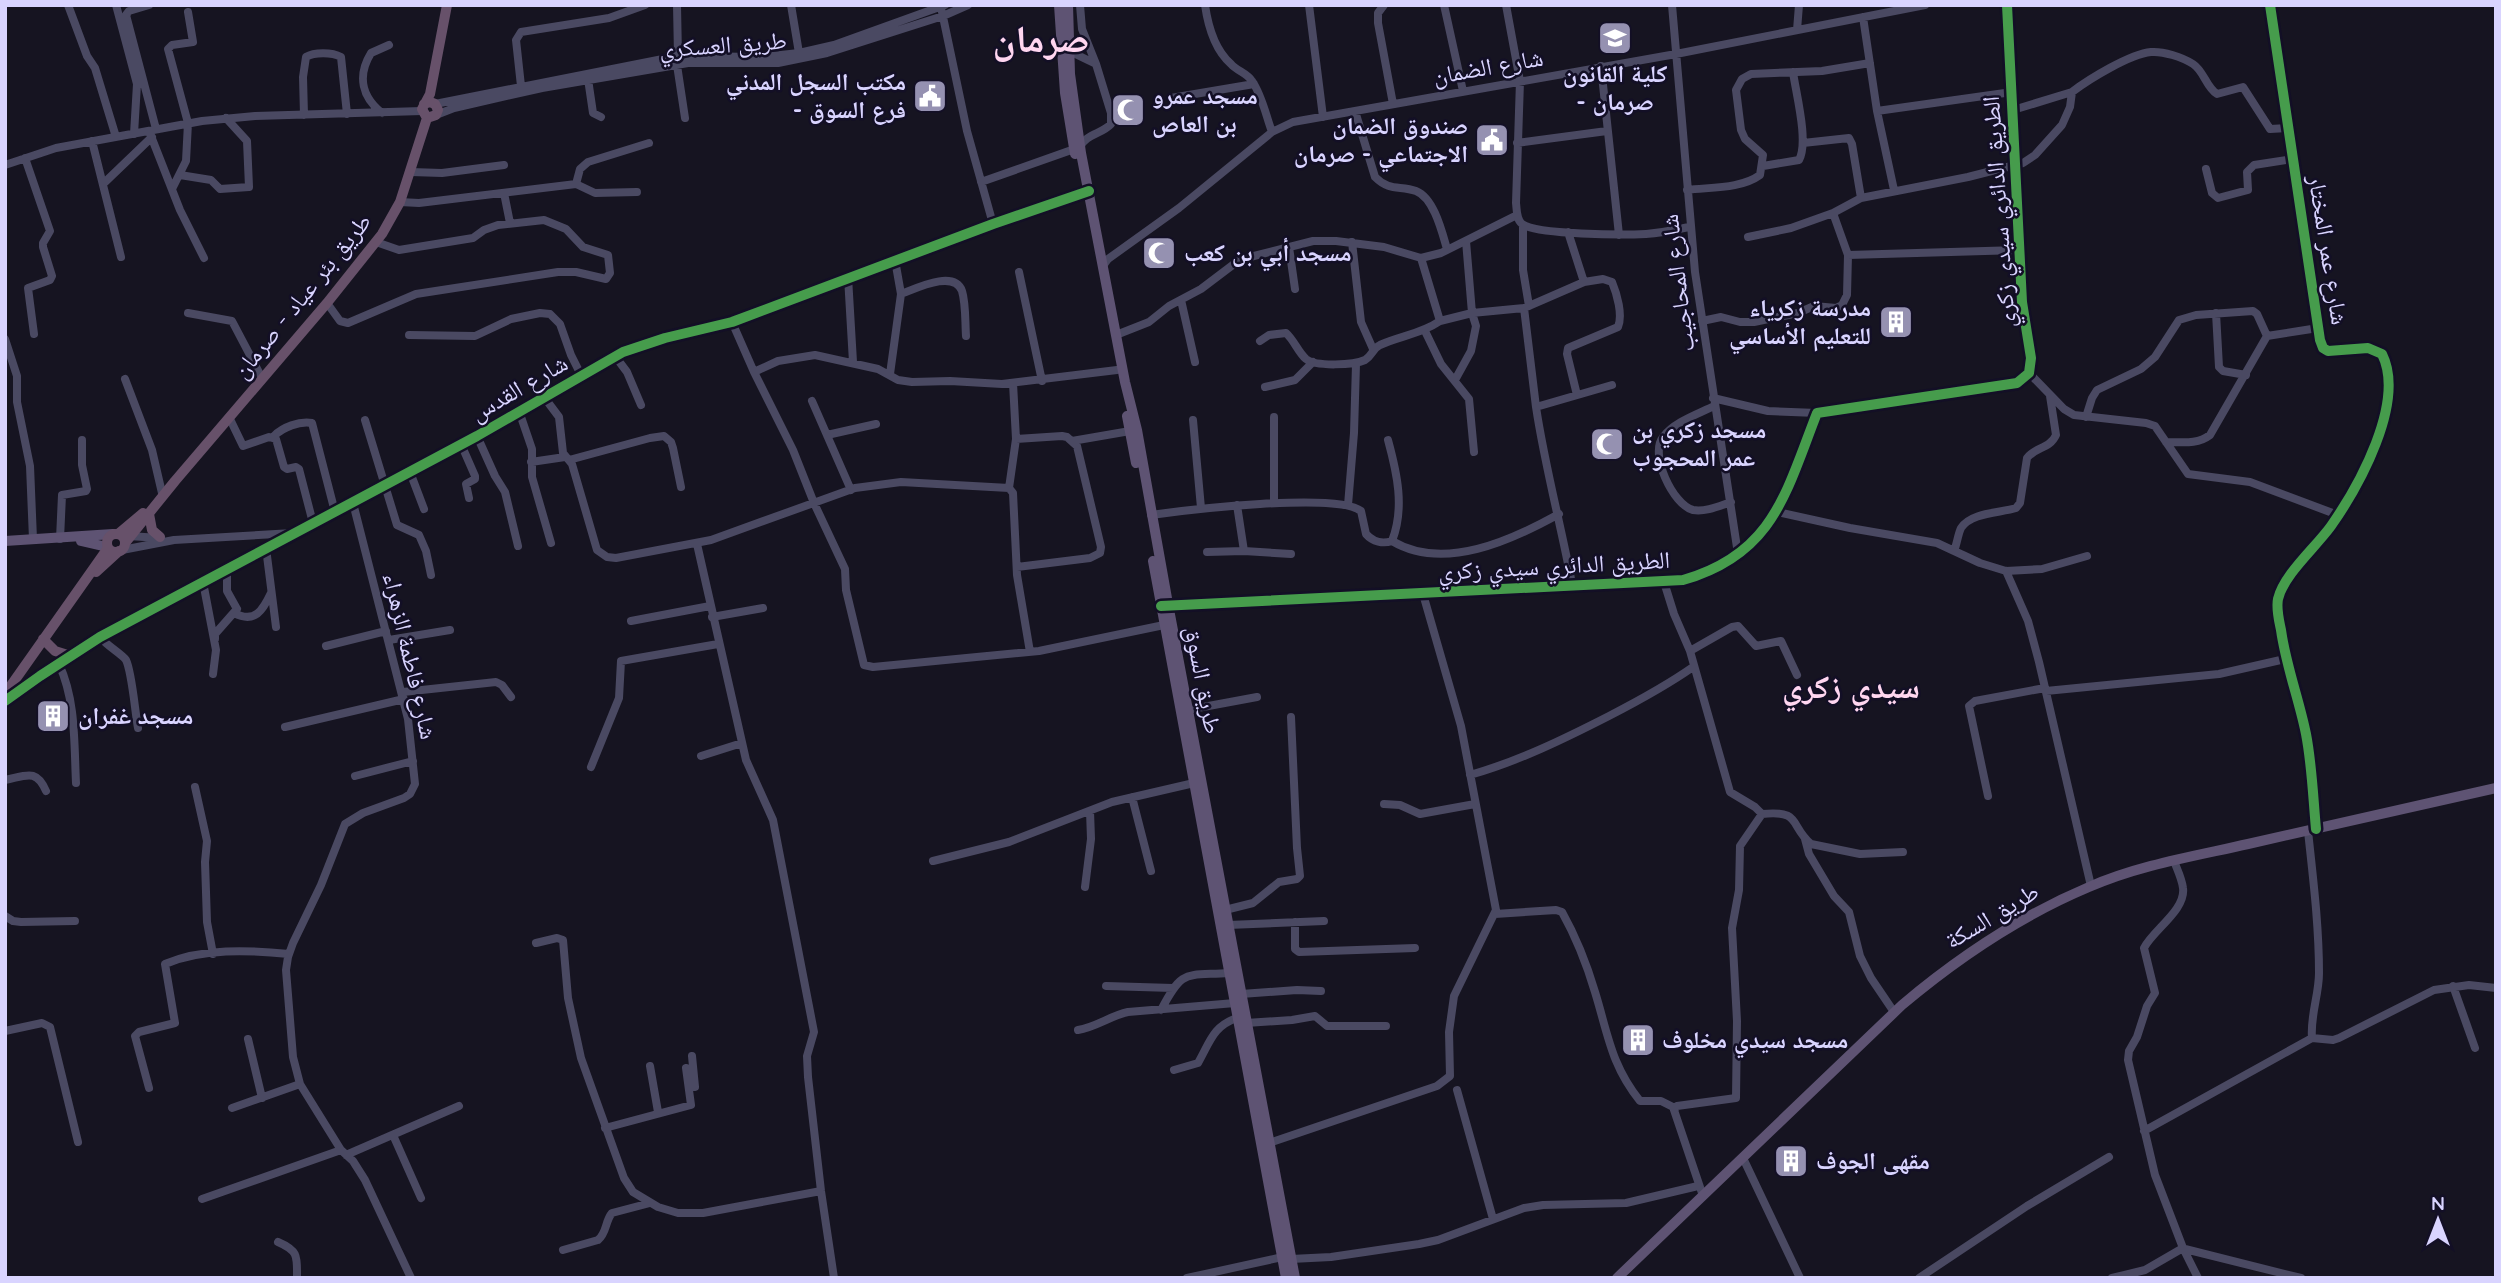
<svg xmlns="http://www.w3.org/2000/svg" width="2501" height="1283" font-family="Quicksand,'Noto Naskh Arabic',sans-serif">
<rect width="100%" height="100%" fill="#161421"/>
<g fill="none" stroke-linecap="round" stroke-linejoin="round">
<!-- minor -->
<path stroke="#4a4962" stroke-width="8" d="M68,5L87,56L95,68L116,137
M116,5L137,84L134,134
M149,5L129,11L126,15L156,129
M677,5L678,56
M791,5L799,53
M1080,5L1082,29L1096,64
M1205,5C1208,26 1215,50 1231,64C1237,71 1247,73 1252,81C1262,95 1266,116 1272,132
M1309,5L1323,117
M1384,5L1378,13V23L1393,104
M1444,5L1463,91
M1506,5L1520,81L1516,203C1517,210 1516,219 1522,224C1537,235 1624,235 1646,234C1661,233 1675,230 1689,227
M1672,5L1695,272L1738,554
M2270,5L2320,340L2323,348L2328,351L2368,348L2382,354C2406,402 2359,486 2331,526C2316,547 2284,574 2278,599C2276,609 2279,620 2281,630C2286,666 2299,699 2306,734C2312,765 2313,797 2316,829
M942,12L967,131L993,224
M1863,17L1877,111L1894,190
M1797,30L1799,5
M677,65L685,118
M1601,66L1619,235
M588,79L593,113L601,117
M521,86L516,40L521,32L609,18L645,5
M1171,98L1254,84
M435,104L678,56L762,57L799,53L834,45L945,5
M2013,110L2072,92
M1355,111L1375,177C1390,192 1400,185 1416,191C1434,198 1442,232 1447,249
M1877,111L2012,92
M382,113C362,97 357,76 371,53L389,45
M304,115L303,77L306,57C314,52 332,52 341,57L347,114
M436,115L454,108L542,88L688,63H778L827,53L943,16L968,5
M149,131L180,210L204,258
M92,141L121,257
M1517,143L1607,131
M1803,143L1849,138L1852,144L1861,198
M25,158L50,231L43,243V247L52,276L50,280L28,288L34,334
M5,165L56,148L202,121L255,116L422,111
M1763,166L1799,160C1809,142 1796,94 1793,72
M2206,169L2212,193L2218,198L2248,190L2247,172L2254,165L2293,159
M411,172L442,173L504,165
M180,175L211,180L220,189L249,187L247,141L226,118
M981,182L1080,147C1086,134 1102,134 1111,124V113L1096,64L1069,51
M103,184L152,137
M576,184L580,169L588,162L649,143
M172,189L186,161L188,123L168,49L172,45L193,42L188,12
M1687,190C1710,187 1741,189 1760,175L1763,155L1745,139L1741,130L1736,90L1742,79L1751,74L1822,71L1870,63
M504,193L510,223
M400,202L419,203L576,184L595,193L637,192
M1523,225V270L1529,306
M1568,232L1584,282
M1748,237L1791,228L1833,213
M1352,242L1361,322L1373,349
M1289,247L1295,289
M1848,255L2019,250
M1421,258L1440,321L1472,313L1524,308L1584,282L1603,279L1612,282C1617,294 1623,315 1618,327L1568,348L1567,354L1577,395
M1103,266L1108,259L1179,208L1272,132L1293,122L1676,54L1925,5
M1019,272L1042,381
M848,277L853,362
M901,294C915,289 954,269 962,291C966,304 965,322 966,336
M1181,300L1195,362
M327,303L340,321L348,323L416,294L558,272H576L606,279L610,273L608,255L583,247L566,229L544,220L498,225L484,230L473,238L399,250L376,242
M1524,308L1536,407
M188,313L232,321L262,378
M2216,313L2219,367L2223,371L2246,375
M1702,321L1721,317L1740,322H1754L1798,313L1814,306L1836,308L1842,305L1847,295L1848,255L1833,213L1861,198L1968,177L2023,163L2035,155L2062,125L2070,107L2072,92C2089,79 2130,54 2151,52C2163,51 2182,57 2193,64C2204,71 2206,87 2217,94L2243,87L2270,129L2288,128
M732,322L754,372L793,450L814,503L845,569L846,590L864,665L873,667L1039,651L1164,625
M1425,331L1441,364L1469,399L1474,452
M409,335L475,336L511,319L540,313L550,314L560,324L571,355L582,377
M1116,335L1149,322L1169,306L1201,289L1238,261L1250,257L1313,241H1336L1384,247L1421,258L1441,253L1517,215
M5,339L17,376V402L30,466L33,539
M1260,341L1269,335L1286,333C1294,340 1298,352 1306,359C1316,367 1354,365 1365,360C1372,356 1372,349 1380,345C1400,336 1421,334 1440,321
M615,356L627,372L641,405
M754,372L778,361L815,355L878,369L898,380L912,382L950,381L1002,384L1117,370
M2029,373L2064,409L2074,415L2146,423L2155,426L2188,474L2250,482L2338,515
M890,374L901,294L895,260
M125,379L152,450L162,493
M1455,380L1471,351L1476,326L1472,313L1466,241
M1013,383L1016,439L1009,488L1013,493L1017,575L1030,652
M1265,387L1295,380L1313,362
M544,397L559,417L563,453L572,464L597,550L607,557L616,558L711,540L855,488L901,482L1009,488
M1713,398L1768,411L1817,413
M812,401L851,490
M1714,406C1698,414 1674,422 1663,437C1649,454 1673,505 1693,510C1706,512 1719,506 1731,502
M519,411L532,449V477L551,543
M229,417L243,446L269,437L276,439L284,467L287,469L296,467L299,469L313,523
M2086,417L2092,398L2097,390L2141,369L2155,357L2179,320L2196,315L2253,311L2257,314L2267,336
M365,420L397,525L419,535L426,551L431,575
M1193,420L1201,508
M827,435L876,424
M274,436C283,427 299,421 312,423L335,512
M477,436L495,476L505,492L518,546
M1016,439L1062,436L1067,437L1077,446L1101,547L1100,553L1090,558L1017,567
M1388,440C1397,473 1405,508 1392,541
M1072,441L1130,431
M2166,442C2182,442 2197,445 2210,435L2267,336L2318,328
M461,444L475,476V479L466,484L469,498
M569,460L650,438L664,436L671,442L673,448L681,487
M531,462L565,457
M410,472L424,509
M353,503L408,719L415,784L410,794L404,798L363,813L345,824L321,885L293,943L288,957L286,970L293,1057L300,1084L341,1150L353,1161L365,1180L411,1278
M1274,503V417
M1237,505L1244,551
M1348,505L1354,433L1356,364
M1777,512L1850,528L1937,543L1980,563L2006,571L2042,569L2087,556
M1151,515C1186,510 1337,492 1361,511L1366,534C1373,542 1383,544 1392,541C1444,572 1512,540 1559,514
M128,536L161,538
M60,539L62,495L86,491L87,489L82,465V440
M697,544L746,760L773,820L814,1032L807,1056L808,1077L821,1191L834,1278
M266,548L276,627
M122,550L174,540L293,533
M1954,551C1957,544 1958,534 1961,528C1971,512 2001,513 2016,508L2020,503L2027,458C2035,447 2050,449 2056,435L2050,396
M1207,552L1244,551L1291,554
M2006,571L2028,621L2039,662L2091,886
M203,582L216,650L213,674
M1664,582L1674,614L1690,651L1730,792L1755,807L1762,814C1802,810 1789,825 1811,844L1860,854L1903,852
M1572,584C1561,525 1545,467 1536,407L1612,385
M1163,605L1683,580C1774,554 1786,492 1817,413L2017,383L2029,373L2031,358L2022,302L2007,5
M237,609L234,613C255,624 263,610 271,593
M712,617L763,608
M631,621L710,606
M100,637C107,646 122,654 126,660C132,672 135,712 138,728
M215,639V634L237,609L227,591V569
M389,640L450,630
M326,646L386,631
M1690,651L1732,627L1738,626L1756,646L1781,641L1797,675
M59,664C76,701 74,742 76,783
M2046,691L2219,674L2285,659
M403,692L496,682L502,685L511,697
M5,701L40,676L100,637L477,436L623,352L665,338L732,322L993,224L1089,191
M1187,710L1257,697
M285,727L404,699
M701,756L742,743
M591,767L619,698L621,661L718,644
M1470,775C1519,761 1564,739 1609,716C1638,701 1666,686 1693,667
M355,776L413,761
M5,780C26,776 36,768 46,791
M195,787L207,841L205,862L207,922L213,954
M1988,796L1969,706L1975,701L2045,688
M1132,797L1151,871
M1384,804L1400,805L1420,814L1475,804
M2308,831C2313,878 2319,925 2319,973C2319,995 2310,1016 2312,1038
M1805,839L1809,854L1834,896L1849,912L1860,956L1871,978L1894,1012
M933,861L1009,842L1112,802L1194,783
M2174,861C2177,869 2182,879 2183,888C2186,910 2153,930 2144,948L2155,993L2147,1006L2137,1037L2129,1051L2128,1060L2155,1175L2183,1248
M1085,887L1091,839L1090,811
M1225,910L1253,903L1279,882L1297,879L1300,876L1297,848L1291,717
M1495,914L1556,910L1562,912C1576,937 1587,965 1595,992C1608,1034 1611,1065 1640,1101H1661L1675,1108
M5,916L13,921L21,922L75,921
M1295,922V949L1299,952L1415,948
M1228,925L1324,921
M536,943L557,938L563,940L568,998L581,1058L624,1178L633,1192L658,1207L678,1213H703L821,1191
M1106,986L1173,988
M2453,986L2475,1048
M1241,994L1297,990L1321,991
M1161,1010C1183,968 1185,976 1229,973
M1246,1023L1292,1020L1315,1016L1327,1026H1386
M1078,1030C1096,1027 1110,1016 1128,1012L1235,1003
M5,1031L42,1023L50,1027L78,1142
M248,1039L262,1098
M692,1056L695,1087
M650,1066L658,1112
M1174,1070L1198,1063C1210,1042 1213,1026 1237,1018
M149,1088L135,1036L139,1032L175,1023L165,964C202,948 249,950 289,954
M1457,1090L1493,1219
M232,1108L300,1084
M605,1128L691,1105L686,1068
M2144,1131L2312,1038L2333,1040L2339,1038L2434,990L2469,985L2496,988
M393,1135L421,1198
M1269,1143L1437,1086L1450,1076L1449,1032L1454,996L1496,910L1461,726L1423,594
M346,1155L459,1106
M1743,1158L1800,1278
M1703,1196L1674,1110L1677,1106L1736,1098L1737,1021L1732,928L1739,890L1740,846L1762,814
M202,1199L341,1150
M278,1242C299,1251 297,1257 297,1278
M2185,1249L2301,1278
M563,1250L598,1240C607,1233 605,1221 612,1213L650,1203
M1291,1259L1331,1257L1419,1244L1438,1240L1524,1208L1543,1205L1626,1203L1698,1186
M1187,1278L1287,1256
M1919,1278L2027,1206L2109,1157
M2112,1278L2145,1270L2183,1248L2198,1278"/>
<!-- major -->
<path stroke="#5e5373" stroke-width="10" d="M1059,5L1065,93L1075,154
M1068,5L1070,74L1081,153L1125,382L1137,430L1168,604L1295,1278
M1127,416L1136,463
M5,541L113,534
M81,541L107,547
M1153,561L1286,1278
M1617,1278L1902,1005C1959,957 2020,916 2089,887C2139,865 2195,856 2248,844C2330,826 2413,807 2496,788"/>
<!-- highway -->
<path stroke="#67516a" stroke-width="10" d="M424,104L430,102L435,104L438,110L436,115L427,118L422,109L430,94L447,5
M149,514L152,530L160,537
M107 543a9 9 0 1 1 18 0a9 9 0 1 1-18 0Z
M118,534L143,513
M125,543L175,481L327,303L382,234L400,202L427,118
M96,572L119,551
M43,639L55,651L71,656
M5,694L108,548"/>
<!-- cycleway casing -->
<g stroke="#130f26" stroke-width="15">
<path id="cycleway" d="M2270,5L2320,340L2323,348L2328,351L2368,348L2382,354C2406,402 2359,486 2331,526C2316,547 2284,574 2278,599C2276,609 2279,620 2281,630C2286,666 2299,699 2306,734C2312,765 2313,797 2316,829
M1161,606L1683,580C1774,554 1786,492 1817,413L2017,383L2029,373L2031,358L2022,302L2007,5
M5,701L40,676L100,637L477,436L623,352L665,338L732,322L993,224L1089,191"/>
</g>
<!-- cycleway -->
<use href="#cycleway" stroke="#469c4c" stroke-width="10"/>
</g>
<!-- icons -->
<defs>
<g id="university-square" transform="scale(1.75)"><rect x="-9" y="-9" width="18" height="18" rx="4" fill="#9591b1" stroke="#130f26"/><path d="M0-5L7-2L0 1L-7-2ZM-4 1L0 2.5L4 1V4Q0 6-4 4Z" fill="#fff"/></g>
<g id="civic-square" transform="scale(1.75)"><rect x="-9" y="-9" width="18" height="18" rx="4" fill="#9591b1" stroke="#130f26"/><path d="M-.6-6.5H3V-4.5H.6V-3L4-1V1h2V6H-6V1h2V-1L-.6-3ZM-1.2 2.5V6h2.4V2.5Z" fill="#fff"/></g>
<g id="mosque-square" transform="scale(1.75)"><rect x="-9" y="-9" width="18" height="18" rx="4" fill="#9591b1" stroke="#130f26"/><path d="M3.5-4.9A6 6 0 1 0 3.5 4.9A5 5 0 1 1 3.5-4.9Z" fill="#fff"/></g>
<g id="building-square" transform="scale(1.75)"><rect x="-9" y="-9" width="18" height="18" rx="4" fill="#9591b1" stroke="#130f26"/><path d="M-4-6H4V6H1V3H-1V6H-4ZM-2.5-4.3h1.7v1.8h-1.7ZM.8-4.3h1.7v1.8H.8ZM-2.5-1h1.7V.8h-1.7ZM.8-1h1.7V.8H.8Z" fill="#fff"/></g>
</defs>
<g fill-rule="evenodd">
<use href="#university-square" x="1615" y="38"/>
<use href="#civic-square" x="930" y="96"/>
<use href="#mosque-square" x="1128" y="110"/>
<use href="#civic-square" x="1492" y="140"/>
<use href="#mosque-square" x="1159" y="253"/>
<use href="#building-square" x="1896" y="322"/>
<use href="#mosque-square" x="1607" y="444"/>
<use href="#building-square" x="53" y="716"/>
<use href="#building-square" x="1638" y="1040"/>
<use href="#building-square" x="1791" y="1161"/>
</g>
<g text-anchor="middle" stroke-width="5" stroke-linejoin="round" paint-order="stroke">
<!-- street labels -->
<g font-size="24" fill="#d9d4ff" stroke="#130f26">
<text transform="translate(723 45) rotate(-4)" y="8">طريق العسكري</text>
<text transform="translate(1488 67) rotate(-10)" y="8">شارع الضمان</text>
<text transform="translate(1999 212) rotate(-94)" y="8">الطريق الدائري سيدي زكري</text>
<text transform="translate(2328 250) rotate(81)" y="8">شارع عمر المختار</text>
<text transform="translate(1678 283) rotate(-97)" y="8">شارع المحاجيب</text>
<text transform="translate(302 296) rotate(-51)" y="8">طريق بئر عياد - صرمان</text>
<text transform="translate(519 388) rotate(-30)" y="8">شارع القدس</text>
<text transform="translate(1554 566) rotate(-3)" y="8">الطريق الدائري سيدي زكري</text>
<text transform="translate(410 656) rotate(77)" y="8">شارع فاطمة الزهراء</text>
<text transform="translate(1203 680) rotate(79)" y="8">طريق السوق</text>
<text transform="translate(1992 916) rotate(-31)" y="8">طريق السكة</text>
</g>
<!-- poi labels -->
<g font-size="24" font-weight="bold" fill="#d9d4ff" stroke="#130f26" text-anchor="start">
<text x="1615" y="82" text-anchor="middle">كلية القانون<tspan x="1615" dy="28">- صرمان</tspan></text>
<text x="906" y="90" text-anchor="end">مكتب السجل المدني<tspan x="906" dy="28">- فرع السوق</tspan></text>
<text x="1152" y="104">مسجد عمرو<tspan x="1152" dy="28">بن العاص</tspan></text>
<text x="1468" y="134" text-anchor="end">صندوق الضمان<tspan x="1468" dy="28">الاجتماعي - صرمان</tspan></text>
<text x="1184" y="261">مسجد أبي بن كعب</text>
<text x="1871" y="316" text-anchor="end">مدرسة زكرياء<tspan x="1871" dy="28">للتعليم الأساسي</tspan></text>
<text x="1632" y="438">مسجد زكري بن<tspan x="1632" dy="28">عمر المحجوب</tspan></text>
<text x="78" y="724">مسجد غفران</text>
<text x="1662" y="1048">مسجد سيدي مخلوف</text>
<text x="1816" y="1169">مقهى الجوف</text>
</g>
<!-- district labels -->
<g font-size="32" font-weight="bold" fill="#ffd6f0" stroke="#130f26">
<text x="1851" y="698">سيدي زكري</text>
</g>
<!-- town labels -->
<g font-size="38" font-weight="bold" fill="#ffd6f0" stroke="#130f26">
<text x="1041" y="52">صرمان</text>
</g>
</g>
<!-- border -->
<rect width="2501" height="1283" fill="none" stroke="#d9d4ff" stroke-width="14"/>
<!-- north arrow -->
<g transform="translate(2438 1220)" stroke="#130f26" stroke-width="5" paint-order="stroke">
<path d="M0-5L12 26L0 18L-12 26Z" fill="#d9d4ff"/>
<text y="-10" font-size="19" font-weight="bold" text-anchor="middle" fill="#d9d4ff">N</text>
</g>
</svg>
